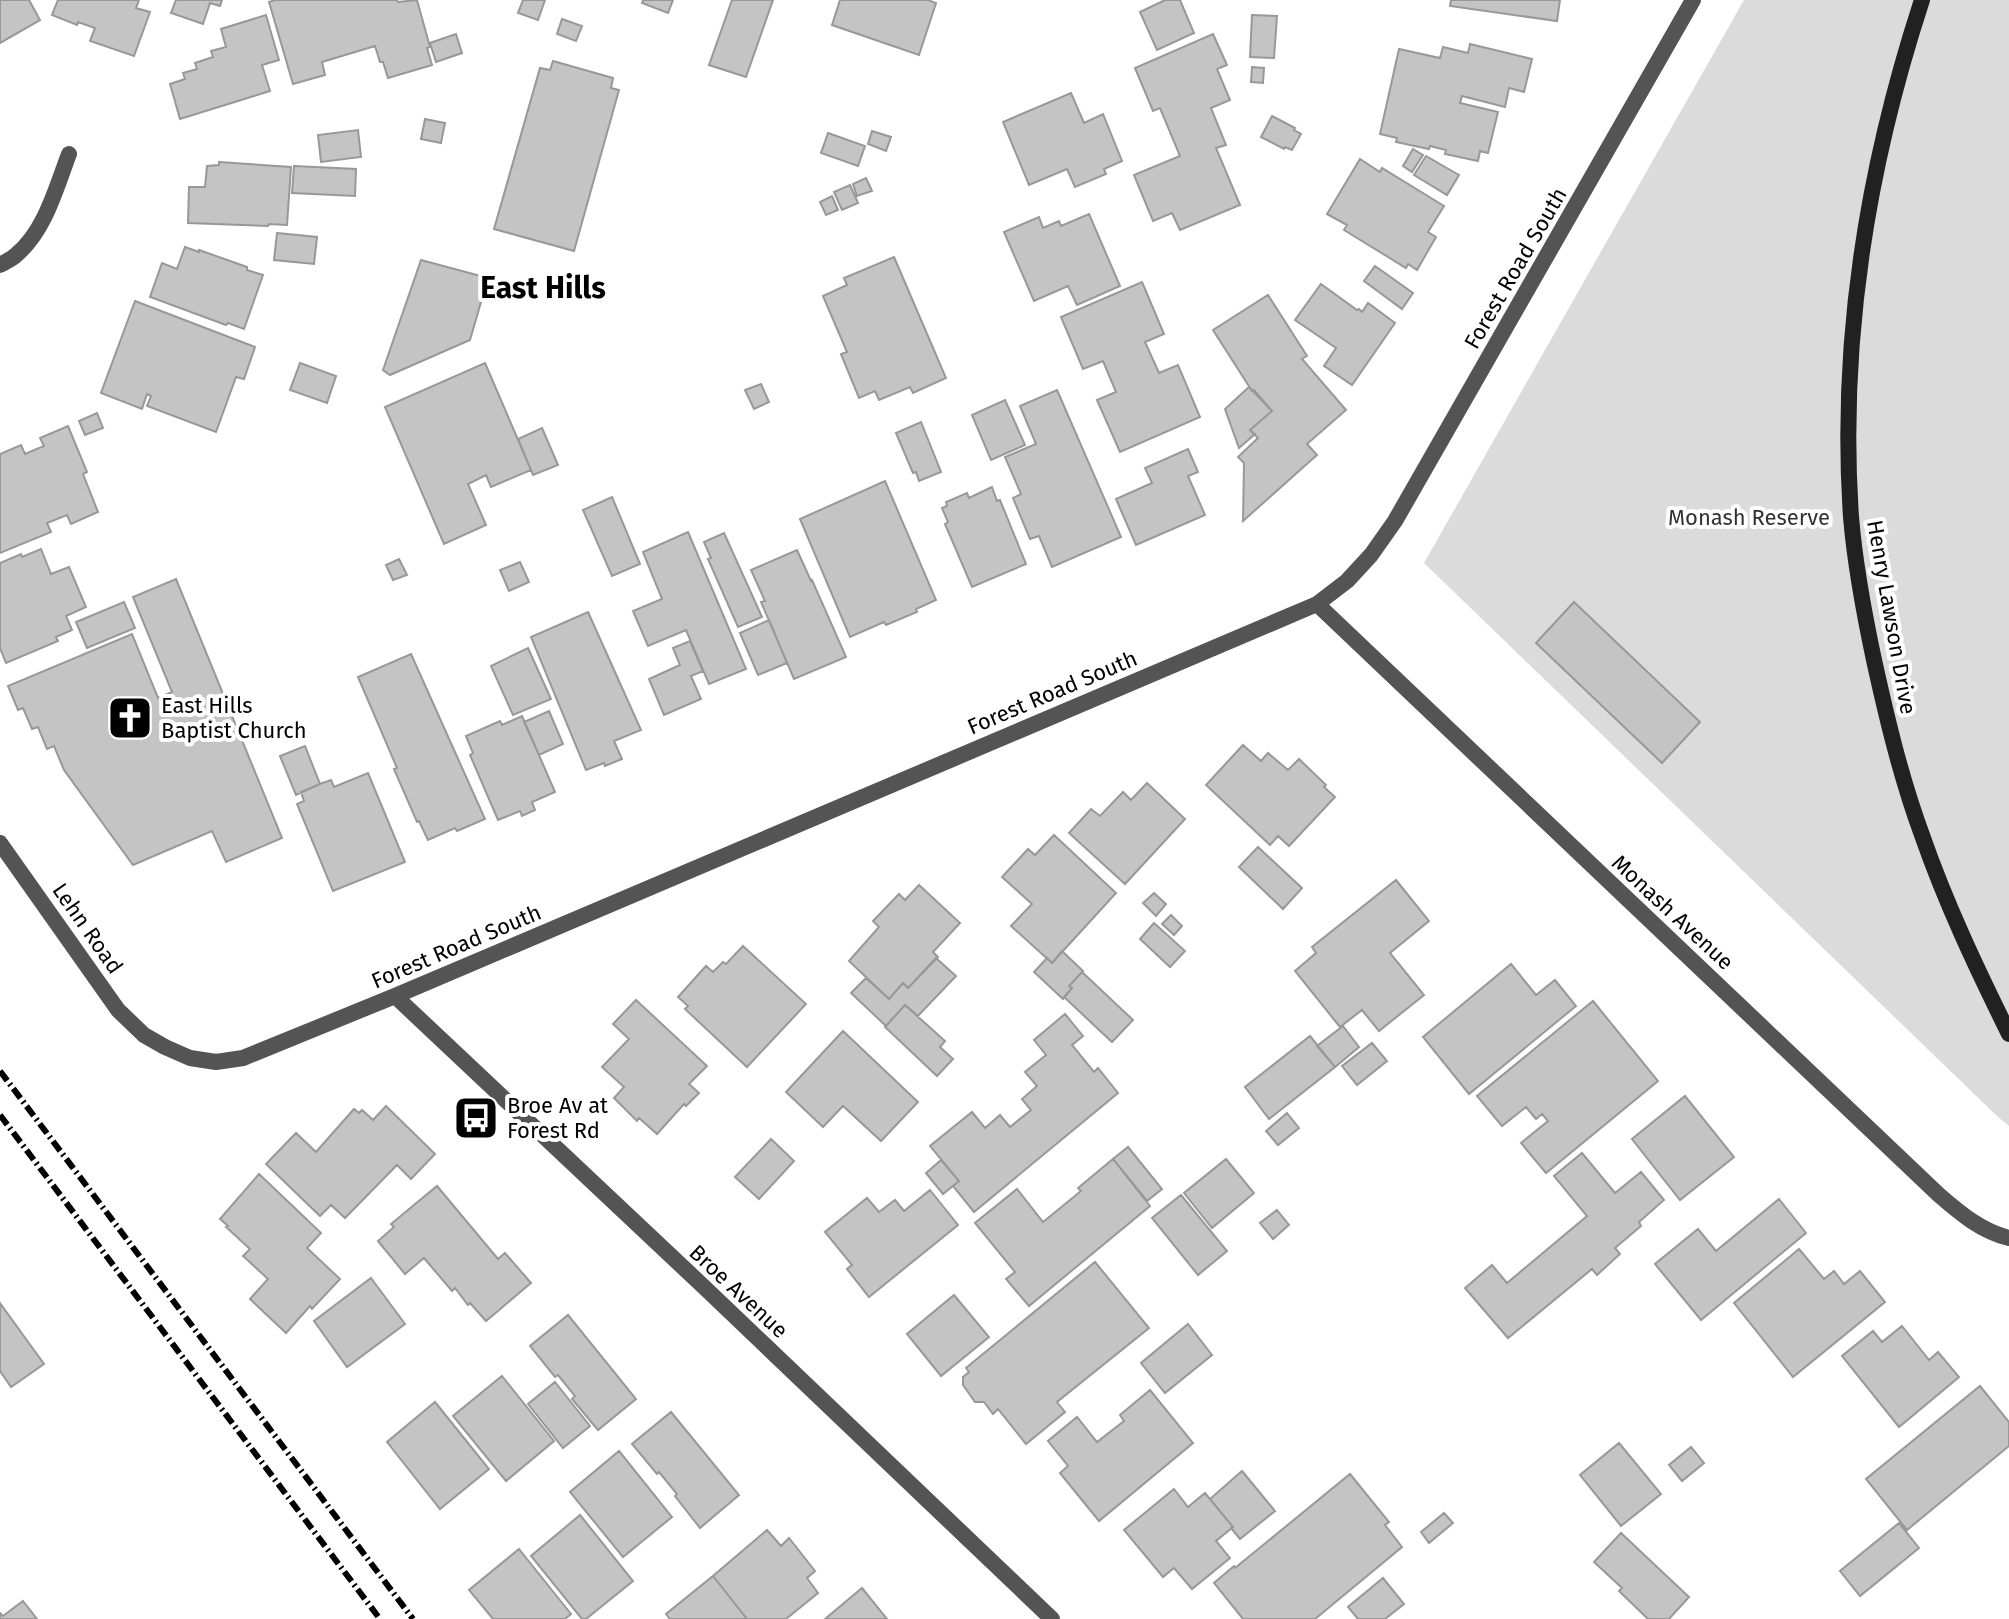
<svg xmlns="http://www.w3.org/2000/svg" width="2009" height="1619" font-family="'Fira Sans',sans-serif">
<rect width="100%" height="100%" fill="#fff"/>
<!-- green -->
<path fill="#dbdbdb" d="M1744,0H2009V1126L1997,1116L1424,563Z"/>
<!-- building -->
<path fill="#c4c4c4" stroke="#989898" stroke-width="2" d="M0,0H29L40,20L0,43Z
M58,0H139L136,8L150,12L134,56L90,41L95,28L78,22L77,25L52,15Z
M176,0H222L220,6L210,3L203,24L171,13Z
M275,0H397L398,2L417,0L430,47L427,48L432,65L388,78L383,62H380L375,46L322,62L325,75L293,84L269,2Z
M523,0H545L538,20L518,13Z
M643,0H673L668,13L642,3Z
M732,0H773L746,77L709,65Z
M840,0H928L936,3L919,55L832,25Z
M1165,0H1180L1194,33L1157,50L1140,12Z
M1451,0H1560L1557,21L1450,6Z
M266,15L279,60L262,65L270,91L180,119L170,84L185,79L183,73L197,69L195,63L213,57L211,51L226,47L221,29Z
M1252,15L1277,16L1274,58L1250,57Z
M562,19L582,26L576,41L557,34Z
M456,34L462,53L436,62L430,43Z
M1213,34L1227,65L1217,69L1230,100L1211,108L1226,145L1216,148L1240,205L1180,230L1172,213L1153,221L1134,175L1180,156L1160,108L1153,111L1135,68Z
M1470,44L1532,59L1524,92L1509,88L1505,107L1462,96L1460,103L1498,112L1488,153L1480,151L1478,161L1445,154L1446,150L1430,146L1429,149L1396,142L1397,138L1380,134L1399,49L1440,58L1443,47L1468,53Z
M553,61L613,78L611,88L619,90L574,251L494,229L540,68L550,70Z
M1252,67L1264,68L1263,83L1251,82Z
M1071,93L1084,123L1103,114L1122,161L1104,169L1106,174L1075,187L1067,169L1029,185L1003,122Z
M1272,116L1295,128L1294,130L1301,134L1292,150L1285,147L1284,149L1261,137Z
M425,119L445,123L441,143L421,139Z
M358,130L361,157L321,162L318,135Z
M872,131L891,137L886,151L868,144Z
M828,133L865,146L858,166L821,153Z
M1413,149L1423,155L1412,172L1403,166Z
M1426,156L1459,175L1447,195L1414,175Z
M1360,159L1380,172L1382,168L1444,206L1428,232L1436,237L1417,270L1408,264L1406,268L1344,230L1347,225L1327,214Z
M219,162L291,167L287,225L269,224L268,226L188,223L189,187H205L207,166L219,165Z
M294,166L356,169L355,196L292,193Z
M866,178L872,191L857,196L853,184Z
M850,185L858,203L842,210L834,192Z
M832,196L838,210L826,215L820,202Z
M1089,214L1120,286L1077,305L1068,286L1034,301L1004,232L1039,217L1043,228L1059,221L1061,226Z
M277,233L317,237L314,264L274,260Z
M185,247L199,252V250L247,267V270L263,275L244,329L228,323L226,325L150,297L162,263L177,269Z
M894,257L946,378L913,393L910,387L879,400L875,391L859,398L841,354L847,352L823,296L847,285L844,278Z
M421,260L488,278L470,340L390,375L383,370Z
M1375,266L1413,293L1402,309L1364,281Z
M1142,282L1164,334L1145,342L1159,373L1178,365L1200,417L1120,452L1097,400L1116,392L1103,361L1083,369L1061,317Z
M1321,284L1357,310L1359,309L1362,312L1368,303L1395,323L1352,385L1324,366L1336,348L1295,320Z
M1268,295L1307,356L1302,359L1346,410L1307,444L1317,455L1243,521L1244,463L1238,457L1258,438L1250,430L1272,411L1254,390L1252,391L1213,330Z
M135,301L255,347L244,379L236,377L216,432L147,406L151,396L147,394L142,409L101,393Z
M300,363L336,376L327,403L290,390Z
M485,363L531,470L491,487L486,475L468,484L486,525L444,544L385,407Z
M761,384L769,402L754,409L745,390Z
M1249,387L1272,411L1250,430L1255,434L1239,448L1225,409Z
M1057,390L1121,537L1052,567L1039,536L1030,539L1013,498L1021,494L1005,457L1036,444L1020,406Z
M1005,400L1025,445L991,460L972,415Z
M97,413L103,428L85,435L79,421Z
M921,422L941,472L919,481L916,472L913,473L896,433Z
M68,426L87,472L83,474L98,512L71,524L67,515L47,523L51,532L0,553V454L21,445L25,454L44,446L40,438Z
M542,428L558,465L533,475L518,439Z
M1188,449L1198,472L1188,476L1205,515L1136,545L1116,499L1152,483L1145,468Z
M885,481L936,600L916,609L917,612L886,625L884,622L850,637L800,519Z
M992,487L997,501L1000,500L1026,564L972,587L945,524L948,522L942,508L947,506L946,502L967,493L969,498Z
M612,497L640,564L612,576L583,510Z
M688,532L746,669L709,684L686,630L648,646L633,611L662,599L643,552Z
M724,533L762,617L738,627L708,559L711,558L704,542Z
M41,549L51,574L69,567L86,607L66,616L72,630L56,637L58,641L6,663L0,648V563L21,554L22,557Z
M797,550L811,581L812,580L846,657L794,679L761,602L765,601L751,570Z
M399,559L407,575L393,580L386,565Z
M520,562L529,582L509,591L500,570Z
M176,579L282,838L226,862L212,831L133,865L64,770L54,746L47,749L38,727L32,729L23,708L18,710L8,686L132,634L158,698L172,692L133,597Z
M124,602L135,628L87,648L76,622Z
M1574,602L1700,722L1662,763L1536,643Z
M588,612L641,730L614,741L622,759L605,766L604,763L586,770L531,637Z
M769,620L787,663L758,675L740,633Z
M690,641L703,671L691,676L701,699L664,715L649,679L680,665L673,648Z
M528,648L551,699L513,715L491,666Z
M411,654L485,819L457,831L455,828L428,840L419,821L417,822L394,769L397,768L358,677Z
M549,711L563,744L539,755L524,722Z
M522,716L555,792L532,802L535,810L522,816L520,811L498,820L470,755L473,753L466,736L500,721L502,725Z
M1243,745L1261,761L1268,753L1288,770L1299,759L1326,785L1324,787L1335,797L1289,846L1278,836L1270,845L1206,785Z
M305,746L320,784L296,795L280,756Z
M368,773L405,862L333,891L297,804L304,801L301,792L320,784L331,780L334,787Z
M1147,783L1185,819L1125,884L1069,833L1091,809L1100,816L1123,792L1131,800Z
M1054,835L1116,893L1052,963L1011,926L1032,904L1002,877L1028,849L1035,855Z
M1258,847L1302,888L1283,909L1239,867Z
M1396,880L1429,921L1390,953L1424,995L1379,1031L1362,1010L1340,1027L1295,971L1316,953L1312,947Z
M919,885L960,923L933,952L938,957L908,988L903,983L889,999L849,961L879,927L873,921L899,894L905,900Z
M1154,893L1166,904L1156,916L1143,903Z
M1171,915L1182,926L1174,935L1162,924Z
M1154,923L1185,951L1170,967L1140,939Z
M743,946L806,1004L747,1067L685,1009L688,1006L678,997L706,966L713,972L723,962L726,964Z
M1062,951L1083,971L1069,986L1072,988L1063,999L1034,972L1047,958L1052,963Z
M936,958L956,976L918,1016L905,1005L886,1026L851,993L866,978L889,999L903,983L908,988Z
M1511,964L1536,995L1555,980L1576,1006L1469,1094L1423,1037Z
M1082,972L1133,1020L1112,1042L1064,997L1072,988L1069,986Z
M636,1000L707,1066L689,1084L699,1093L686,1106L684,1104L657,1134L639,1118L637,1121L614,1098L624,1087L602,1067L629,1039L613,1024Z
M1593,1001L1658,1081L1546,1173L1521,1143L1548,1121L1542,1114L1536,1119L1526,1107L1502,1126L1477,1096Z
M905,1005L945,1041L940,1047L953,1059L937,1076L885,1027Z
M1065,1014L1083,1036L1072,1045L1094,1072L1098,1068L1118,1093L974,1212L953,1186L959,1181L930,1146L972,1112L985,1128L1000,1115L1010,1127L1031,1110L1022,1099L1037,1086L1025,1072L1046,1055L1034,1040Z
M1343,1026L1359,1047L1335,1067L1317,1046Z
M843,1031L918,1102L881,1141L843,1106L823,1127L786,1092Z
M1310,1036L1335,1067L1269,1119L1245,1087Z
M1372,1043L1387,1061L1357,1085L1342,1066Z
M1685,1096L1734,1157L1680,1200L1632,1139Z
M386,1106L435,1154L411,1179L397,1165L345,1218L331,1205L320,1216L266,1164L296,1133L316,1152L354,1109L359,1113L362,1110L373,1120Z
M1287,1113L1299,1128L1278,1145L1266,1131Z
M771,1139L794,1161L759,1199L735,1177Z
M1128,1147L1162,1189L1147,1201L1113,1159Z
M1582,1153L1615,1193L1641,1172L1664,1200L1639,1222L1641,1226L1615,1248L1620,1254L1597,1275L1592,1269L1508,1338L1465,1288L1492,1265L1507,1283L1587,1216L1554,1176Z
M1113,1159L1150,1206L1029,1306L1006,1279L1015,1272L975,1223L1017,1189L1043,1222L1081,1191L1078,1188Z
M1226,1159L1254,1193L1212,1228L1184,1193Z
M941,1160L959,1181L943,1194L926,1173Z
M259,1174L321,1233L307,1248L340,1279L312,1309L310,1306L286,1333L250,1299L268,1279L243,1256L250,1249L226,1227L228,1226L220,1219Z
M437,1186L498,1259L505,1253L531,1283L486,1321L470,1303L468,1305L455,1288L452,1291L424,1258L405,1274L378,1241L394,1227L391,1224Z
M930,1190L958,1225L869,1297L847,1269L852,1265L825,1232L867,1198L879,1212L895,1200L904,1211Z
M1181,1195L1227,1251L1198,1275L1152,1218Z
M1779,1199L1806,1233L1701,1320L1655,1264L1698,1229L1716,1251Z
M1277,1210L1289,1225L1273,1239L1260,1223Z
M1799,1249L1824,1279L1834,1271L1844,1284L1860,1271L1885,1302L1793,1377L1734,1303Z
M1095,1262L1149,1328L1057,1402L1065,1412L1026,1444L998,1409L993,1414L984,1402H975L963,1385V1377L969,1372L966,1368Z
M371,1278L405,1324L347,1367L314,1321Z
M954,1295L989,1337L941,1376L907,1334Z
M0,1303L44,1364L11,1387L0,1371Z
M568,1315L636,1399L598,1430L572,1399L575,1396L558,1375L555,1377L530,1346Z
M1188,1324L1212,1355L1165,1393L1141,1363Z
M1902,1326L1929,1360L1938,1352L1959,1377L1899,1427L1842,1356L1873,1331L1882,1342Z
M502,1376L554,1441L506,1481L453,1416Z
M555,1382L590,1426L563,1448L528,1404Z
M1980,1386L2009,1422V1446L1907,1530L1866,1479Z
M1150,1390L1193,1443L1099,1521L1060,1473L1068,1466L1048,1441L1077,1417L1097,1442L1124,1421L1120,1415Z
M435,1402L489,1469L440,1509L387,1442Z
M671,1412L739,1495L700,1528L675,1496L677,1494L659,1472L657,1474L632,1444Z
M1619,1443L1661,1494L1621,1526L1580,1475Z
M1691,1447L1704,1463L1682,1481L1669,1465Z
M619,1451L672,1517L623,1557L570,1492Z
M1242,1471L1275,1511L1240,1539L1231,1528L1233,1527L1210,1499Z
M1350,1474L1389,1522L1385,1525L1402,1547L1315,1619H1243L1214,1583L1234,1566L1235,1568Z
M1174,1489L1188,1507L1205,1493L1233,1527L1216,1541L1230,1558L1192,1589L1174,1568L1163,1577L1124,1530Z
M1444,1513L1453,1523L1429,1543L1421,1532Z
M580,1515L633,1581L586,1619H582L531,1556Z
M1899,1523L1919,1548L1860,1596L1840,1571Z
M767,1530L781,1546L789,1538L815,1571L807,1578L818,1593L786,1619H747L713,1576Z
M1621,1533L1689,1597L1669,1619H1648L1619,1591L1622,1588L1594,1562Z
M519,1549L571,1614L565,1619H493L469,1590Z
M713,1576L747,1619H670L666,1614Z
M1383,1578L1404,1604L1385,1619H1358L1348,1607Z
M862,1588L887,1619H825Z
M23,1601L37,1619H0V1613L3,1616Z"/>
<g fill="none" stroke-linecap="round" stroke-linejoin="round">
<!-- minor -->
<path stroke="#545454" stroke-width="16" d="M0,265C5,262 12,259 16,255C45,231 56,188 69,154
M1317,604L1939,1195C1961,1214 1981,1231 2009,1238
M0,843L118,1010L144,1035L165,1047L190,1058L216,1062L243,1058L395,996L1317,604L1347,581L1371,555L1395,521L1693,0
M395,996L704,1287L1052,1619"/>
<!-- secondary -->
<path stroke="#212121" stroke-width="16" d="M1922,0C1867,168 1839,340 1851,517C1855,565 1864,613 1874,660C1887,719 1901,778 1922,835C1946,904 1977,969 2009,1034"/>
<!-- rail -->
<path stroke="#000" stroke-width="6" stroke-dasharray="12 4 2 4" stroke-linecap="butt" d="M0,1071L413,1619
M0,1115L380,1619"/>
</g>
<!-- icons -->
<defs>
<g id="church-square" transform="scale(2.3)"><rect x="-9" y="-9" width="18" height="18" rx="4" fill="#000" stroke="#fff"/><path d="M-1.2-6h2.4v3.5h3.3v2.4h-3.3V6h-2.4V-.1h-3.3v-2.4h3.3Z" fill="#fff"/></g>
<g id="bus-square" transform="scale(2.3)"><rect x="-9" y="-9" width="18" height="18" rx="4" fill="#000" stroke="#fff"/><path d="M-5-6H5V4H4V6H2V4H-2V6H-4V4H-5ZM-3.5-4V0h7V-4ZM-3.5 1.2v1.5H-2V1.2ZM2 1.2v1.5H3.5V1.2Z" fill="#fff"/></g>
</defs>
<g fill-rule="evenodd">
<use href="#church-square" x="130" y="718"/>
<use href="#bus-square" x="476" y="1118"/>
</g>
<g text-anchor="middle" stroke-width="8" stroke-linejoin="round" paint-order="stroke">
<!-- street labels -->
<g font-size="22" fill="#000" stroke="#fff">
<text transform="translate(1515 268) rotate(-60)" y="8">Forest Road South</text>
<text transform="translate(1892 617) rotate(80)" y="8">Henry Lawson Drive</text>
<text transform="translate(1052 692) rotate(-23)" y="8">Forest Road South</text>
<text transform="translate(1673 912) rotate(43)" y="8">Monash Avenue</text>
<text transform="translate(88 928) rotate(55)" y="8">Lehn Road</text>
<text transform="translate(456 946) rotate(-23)" y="8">Forest Road South</text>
<text transform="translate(739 1291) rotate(43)" y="8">Broe Avenue</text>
</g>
<!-- park labels -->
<g font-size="22" fill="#323232" stroke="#fff">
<text x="1749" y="525">Monash Reserve</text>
</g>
<!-- poi labels -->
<g font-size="22" fill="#000" stroke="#fff" text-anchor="start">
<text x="161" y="713">East Hills<tspan x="161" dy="25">Baptist Church</tspan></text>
<text x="507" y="1113">Broe Av at<tspan x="507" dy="25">Forest Rd</tspan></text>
</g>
<!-- district labels -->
<g font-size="30" font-weight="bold" fill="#000" stroke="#fff">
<text x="543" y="298">East Hills</text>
</g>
</g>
</svg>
